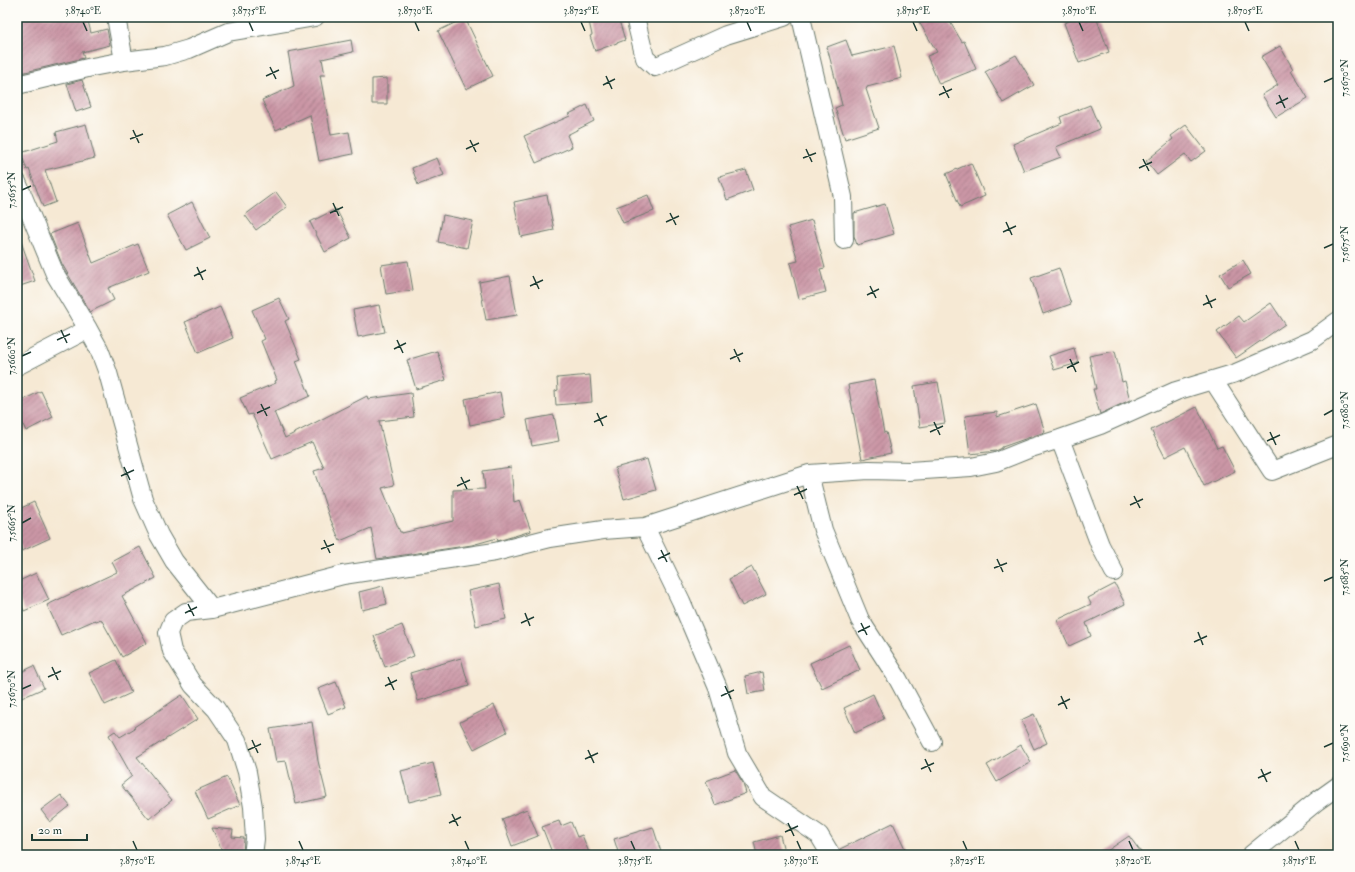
<svg xmlns="http://www.w3.org/2000/svg" width="1355" height="872" font-family="'IM FELL Double Pica',serif">
<defs>
<pattern id="building-hatch" width="6" height="6" patternUnits="userSpaceOnUse"><rect width="6" height="6" fill="#cb96a6"/><path d="M-1 1l2-2M0 6l6-6M5 7l2-2" fill="none" stroke="#a47c88"/></pattern>
</defs>
<rect width="100%" height="100%" fill="#fdfcf7"/>
<filter id="ink" filterUnits="userSpaceOnUse"><feTurbulence type="fractalNoise" baseFrequency=".025" numOctaves="2"/><feDisplacementMap in="SourceGraphic" scale="8" xChannelSelector="R" yChannelSelector="G"/><feConvolveMatrix kernelMatrix="1 2 1 2 8 2 1 2 1" color-interpolation-filters="sRGB"/></filter>
<filter id="wash" filterUnits="userSpaceOnUse"><feTurbulence type="fractalNoise" baseFrequency=".012" numOctaves="4" result="noise"/><feDisplacementMap in="SourceGraphic" scale="16" xChannelSelector="R" yChannelSelector="G"/><feGaussianBlur stdDeviation="0.9" result="paint"/><feColorMatrix in="noise" values="0 0 0 0 0 0 0 0 0 0 0 0 0 0 0 0 0 1.4 0 .05"/><feComposite in="paint" operator="in"/></filter>
<g filter="url(#wash)">
<rect width="100%" height="100%" fill="#f6e9d4"/>
<g id="blocks">
<!-- building -->
<path fill="url(#building-hatch)" d="M17,17H87L91,33L107,29L110,45L82,52L84,58L17,74Z
M588,17H618L625,40L595,51L590,36L592,35Z
M916,17H947L962,42L964,41L976,69L939,84L927,56L937,52Z
M1079,17H1096L1109,52L1079,63L1064,23Z
M465,18L493,76L466,89L438,31Z
M351,40L353,52L322,59L325,75H320L331,135L349,132L353,154L319,161L310,115L276,130L262,100L294,86L288,52Z
M846,40L852,56L894,46L902,78L867,87V88L866,89L879,128L845,139L835,108L842,105L827,47Z
M1280,46L1293,69L1291,70L1308,98L1276,117L1262,95L1278,85L1261,57Z
M1016,55L1034,85L1003,103L985,72Z
M387,78V104H372V79Z
M82,80L91,107L76,112L67,84Z
M587,105L594,121L567,135L572,147L536,163L524,136L570,116L569,114Z
M1090,105L1100,129L1056,147L1061,157L1024,171L1013,144L1062,123L1060,117Z
M86,124L95,158L45,170L56,202L43,207L29,169L27,170L21,153L58,141L56,132Z
M1186,125L1206,151L1191,162L1185,154L1157,175L1146,161L1173,139L1171,136Z
M437,158L444,175L418,185L412,168Z
M971,163L985,196L960,207L946,174Z
M746,170L753,190L727,200L719,177Z
M276,192L287,207L256,230L245,215Z
M547,195L554,230L521,237L514,202Z
M648,195L654,211L623,223L616,207Z
M192,202L210,238L186,250L167,215Z
M885,204L894,234L857,245L854,236V213Z
M336,209L351,238L325,252L310,222Z
M443,215L473,221L467,248L438,242Z
M812,220L825,268L820,269L826,292L799,299L790,263L798,261L788,227Z
M78,223L93,263L138,244L149,271L108,288L114,300L90,312L62,264L50,234Z
M19,236L35,281L17,287V237Z
M1243,260L1251,274L1228,287L1220,274Z
M408,261L413,290L386,294L381,265Z
M1059,268L1071,304L1043,314L1031,278Z
M510,276L517,315L486,320L479,282Z
M279,298L289,319L285,321L301,359L296,361L310,396L274,412L285,438L367,396L368,399L411,393L414,417L379,421L394,485L382,488L400,532H402V533L453,521V490L485,489L483,471L511,467L514,502L520,500L531,531L498,541L497,538L472,545L377,559L371,528L340,541L329,516L314,471L324,468L312,442L272,459L252,414L248,415L240,398L276,383L275,381L277,380L261,341L265,339L252,310Z
M1271,303L1285,324L1236,358L1217,332L1239,316L1244,322Z
M379,305L385,332L358,337L353,310Z
M220,307L233,338L198,353L185,322Z
M1074,348L1078,363L1054,370L1049,356Z
M437,351L446,380L416,389L407,360Z
M1115,351L1122,382L1125,381L1130,400L1100,414L1093,389H1096L1089,356Z
M590,375L592,402L556,405L555,391L558,390L557,378Z
M874,380L884,433L886,432L891,453L862,459L848,385Z
M938,382L945,423L920,427L914,386Z
M41,391L53,417L26,431L17,412V403Z
M500,392L505,418L470,425L465,399Z
M1036,404L1045,432L1002,447V448L996,451L970,454L965,416L997,412V417Z
M1197,407L1217,448L1222,446L1235,471L1204,486L1185,447L1165,457L1151,430Z
M554,415L559,441L532,446L527,420Z
M647,459L656,490L624,499L615,468Z
M34,502L50,538L22,551L17,538V510Z
M140,547L156,578L122,596L147,643L122,657L101,619L96,621L95,620L61,635L47,605L117,572L112,562Z
M752,567L766,594L742,606L729,579Z
M36,573L49,600L24,611L17,595V582Z
M499,584L506,619L476,626L468,591Z
M1115,584L1125,604L1086,623L1091,636L1069,646L1057,620L1091,604L1088,598Z
M383,586L387,604L362,610L359,592Z
M402,625L414,656L385,667L374,636Z
M849,645L860,670L822,688L810,663Z
M461,658L469,686L418,701L410,673Z
M116,660L131,693L105,705L89,673Z
M34,666L44,688L17,700V674Z
M762,672L765,691L748,694L745,676Z
M336,682L346,707L328,714L318,689Z
M873,694L884,719L855,733L844,708Z
M182,695L198,719L137,757L172,800L149,819L121,785L132,776L109,735L115,731L120,737L135,728L134,727Z
M494,705L507,732L474,749L460,722Z
M1034,714L1047,743L1034,749L1021,720Z
M312,722L318,761L327,797L296,804L286,761L276,762L270,729Z
M1021,745L1031,762L997,782L987,765Z
M433,763L441,794L409,802L401,771Z
M735,770L743,783L746,793L715,805L706,781Z
M227,777L240,805L208,819L195,791Z
M61,795L70,806L50,822L41,810Z
M527,809L538,836L512,846L502,819Z
M559,821L561,826L571,822L577,837L582,835L590,855H553L542,827Z
M893,823L908,855H841L840,849Z
M653,827L662,855H619L614,839Z
M212,828L233,830L232,837L244,838L243,855H224Z
M780,835L785,855H757L754,842Z
M1129,836L1143,855H1101Z"/>
</g>
</g>
<g filter="url(#ink)">
<use href="#blocks" fill-opacity="0" stroke="#6a796c" stroke-width="1"/>
<g fill="none" stroke-linecap="round" stroke-linejoin="round">
<!-- minor casing -->
<g stroke="#6a796c" stroke-width="20">
<path id="minor" d="M116,17L124,61
M635,17L645,58L655,67L726,35L784,17
M801,17L843,197L844,240
M17,85L92,67L124,61L165,56L189,49L228,32L315,17
M17,182L55,274L88,329L17,366
M88,329L99,349L108,373L143,499L159,535L174,561L212,609L343,575L495,552L550,538L603,530L645,527L809,474L869,470L909,471L971,467L996,462L1031,448L1060,439L1100,425L1176,391L1236,373L1312,340L1338,321
M1213,380L1272,471L1338,445
M1060,439L1100,545L1114,572
M809,474L823,530L860,620L898,679L932,742
M645,527L681,601L718,688L737,753L763,797L819,835L831,855
M212,609L186,612L173,621L168,633L172,651L193,685L216,709L237,740L247,772L253,807L255,839L253,855
M1251,855L1317,801L1338,786"/>
</g>
<!-- minor -->
<use href="#minor" stroke="#fff" stroke-width="18"/>
</g>
</g>
<!-- ticks -->
<path fill="none" stroke="#1f3d34" stroke-width="1.5" d="M83,22L87,31M249,22L253,31M415,22L419,31M581,22L585,31M747,22L751,31M913,22L917,31M1079,22L1083,31M1245,22L1249,31M270,67L276,79M266,76L279,70M606,76L612,89M1324,82L1333,78M603,85L615,79M943,86L949,98M939,95L952,89M1279,95L1285,108M1276,104L1288,98M133,130L139,143M130,139L143,134M470,140L476,152M466,149L479,143M806,149L812,162M803,158L816,153M1143,159L1149,171M1139,168L1152,162M22,190L31,186M333,203L339,216M330,213L343,207M670,213L676,225M666,222L679,216M1006,222L1012,235M1003,232L1016,226M1324,248L1333,244M197,267L203,280M194,276L206,270M533,276L539,289M530,286L543,280M870,286L876,298M867,295L879,289M1206,295L1212,308M1203,305L1216,299M61,330L67,343M57,340L70,334M397,340L403,353M394,349L406,343M734,349L740,362M22,356L31,352M730,359L743,353M1070,359L1076,372M1067,368L1079,362M261,404L267,416M257,413L270,407M597,413L603,426M1324,415L1333,410M594,422L607,416M934,422L940,435M930,432L943,426M1270,432L1276,445M1267,441L1280,435M124,467L130,480M121,476L134,470M461,477L467,489M457,486L470,480M797,486L803,499M794,495L807,489M1134,496L1140,508M1130,505L1143,499M22,523L31,518M324,540L330,553M321,549L334,544M661,550L667,562M658,559L670,553M997,559L1003,572M994,568L1007,563M1324,581L1333,577M188,604L194,616M185,613L197,607M525,613L530,626M521,623L534,617M861,623L867,635M858,632L870,626M1198,632L1203,645M1194,642L1207,636M52,667L58,680M48,677L61,671M388,677L394,690M385,686L397,680M725,686L731,699M22,689L31,685M721,696L734,690M1061,696L1067,709M1058,705L1070,699M252,740L258,753M1324,747L1333,743M248,750L261,744M588,750L594,763M585,759L598,753M925,759L931,772M921,769L934,763M1261,769L1267,782M1258,778L1271,772M452,814L458,826M449,823L461,817M788,823L794,836M785,832L798,826M133,841L137,850M299,841L303,850M465,841L469,850M631,841L635,850M797,841L801,850M963,841L967,850M1129,841L1133,850M1295,841L1299,850"/>
<!-- margin -->
<rect width="1355" height="872" fill="none" stroke="#fdfcf7" stroke-width="44"/>
<!-- scale -->
<path d="M32 834v6h55v-6" fill="none" stroke="#1f3d34" stroke-width="2"/>
<text x="38" y="834" font-size="12" fill="#1f3d34" stroke="#fdfcf7" stroke-width="3" paint-order="stroke">20 m</text>
<rect x="22" y="22" width="1311" height="828" fill="none" stroke="#1f3d34" stroke-width="1.5"/>
<g font-size="10" text-anchor="middle" fill="#1f3d34">
<text x="83" y="14">3.8740°E</text>
<text x="249" y="14">3.8735°E</text>
<text x="415" y="14">3.8730°E</text>
<text x="581" y="14">3.8725°E</text>
<text x="747" y="14">3.8720°E</text>
<text x="913" y="14">3.8715°E</text>
<text x="1079" y="14">3.8710°E</text>
<text x="1245" y="14">3.8705°E</text>
<text transform="translate(1344 78) rotate(-90)" y="4">7.5670°N</text>
<text transform="translate(11 190) rotate(-90)" y="4">7.5655°N</text>
<text transform="translate(1344 244) rotate(-90)" y="4">7.5675°N</text>
<text transform="translate(11 356) rotate(-90)" y="4">7.5660°N</text>
<text transform="translate(1344 410) rotate(-90)" y="4">7.5680°N</text>
<text transform="translate(11 523) rotate(-90)" y="4">7.5665°N</text>
<text transform="translate(1344 577) rotate(-90)" y="4">7.5685°N</text>
<text transform="translate(11 689) rotate(-90)" y="4">7.5670°N</text>
<text transform="translate(1344 743) rotate(-90)" y="4">7.5690°N</text>
<text x="137" y="864">3.8750°E</text>
<text x="303" y="864">3.8745°E</text>
<text x="469" y="864">3.8740°E</text>
<text x="635" y="864">3.8735°E</text>
<text x="801" y="864">3.8730°E</text>
<text x="967" y="864">3.8725°E</text>
<text x="1133" y="864">3.8720°E</text>
<text x="1299" y="864">3.8715°E</text>
</g>
</svg>
